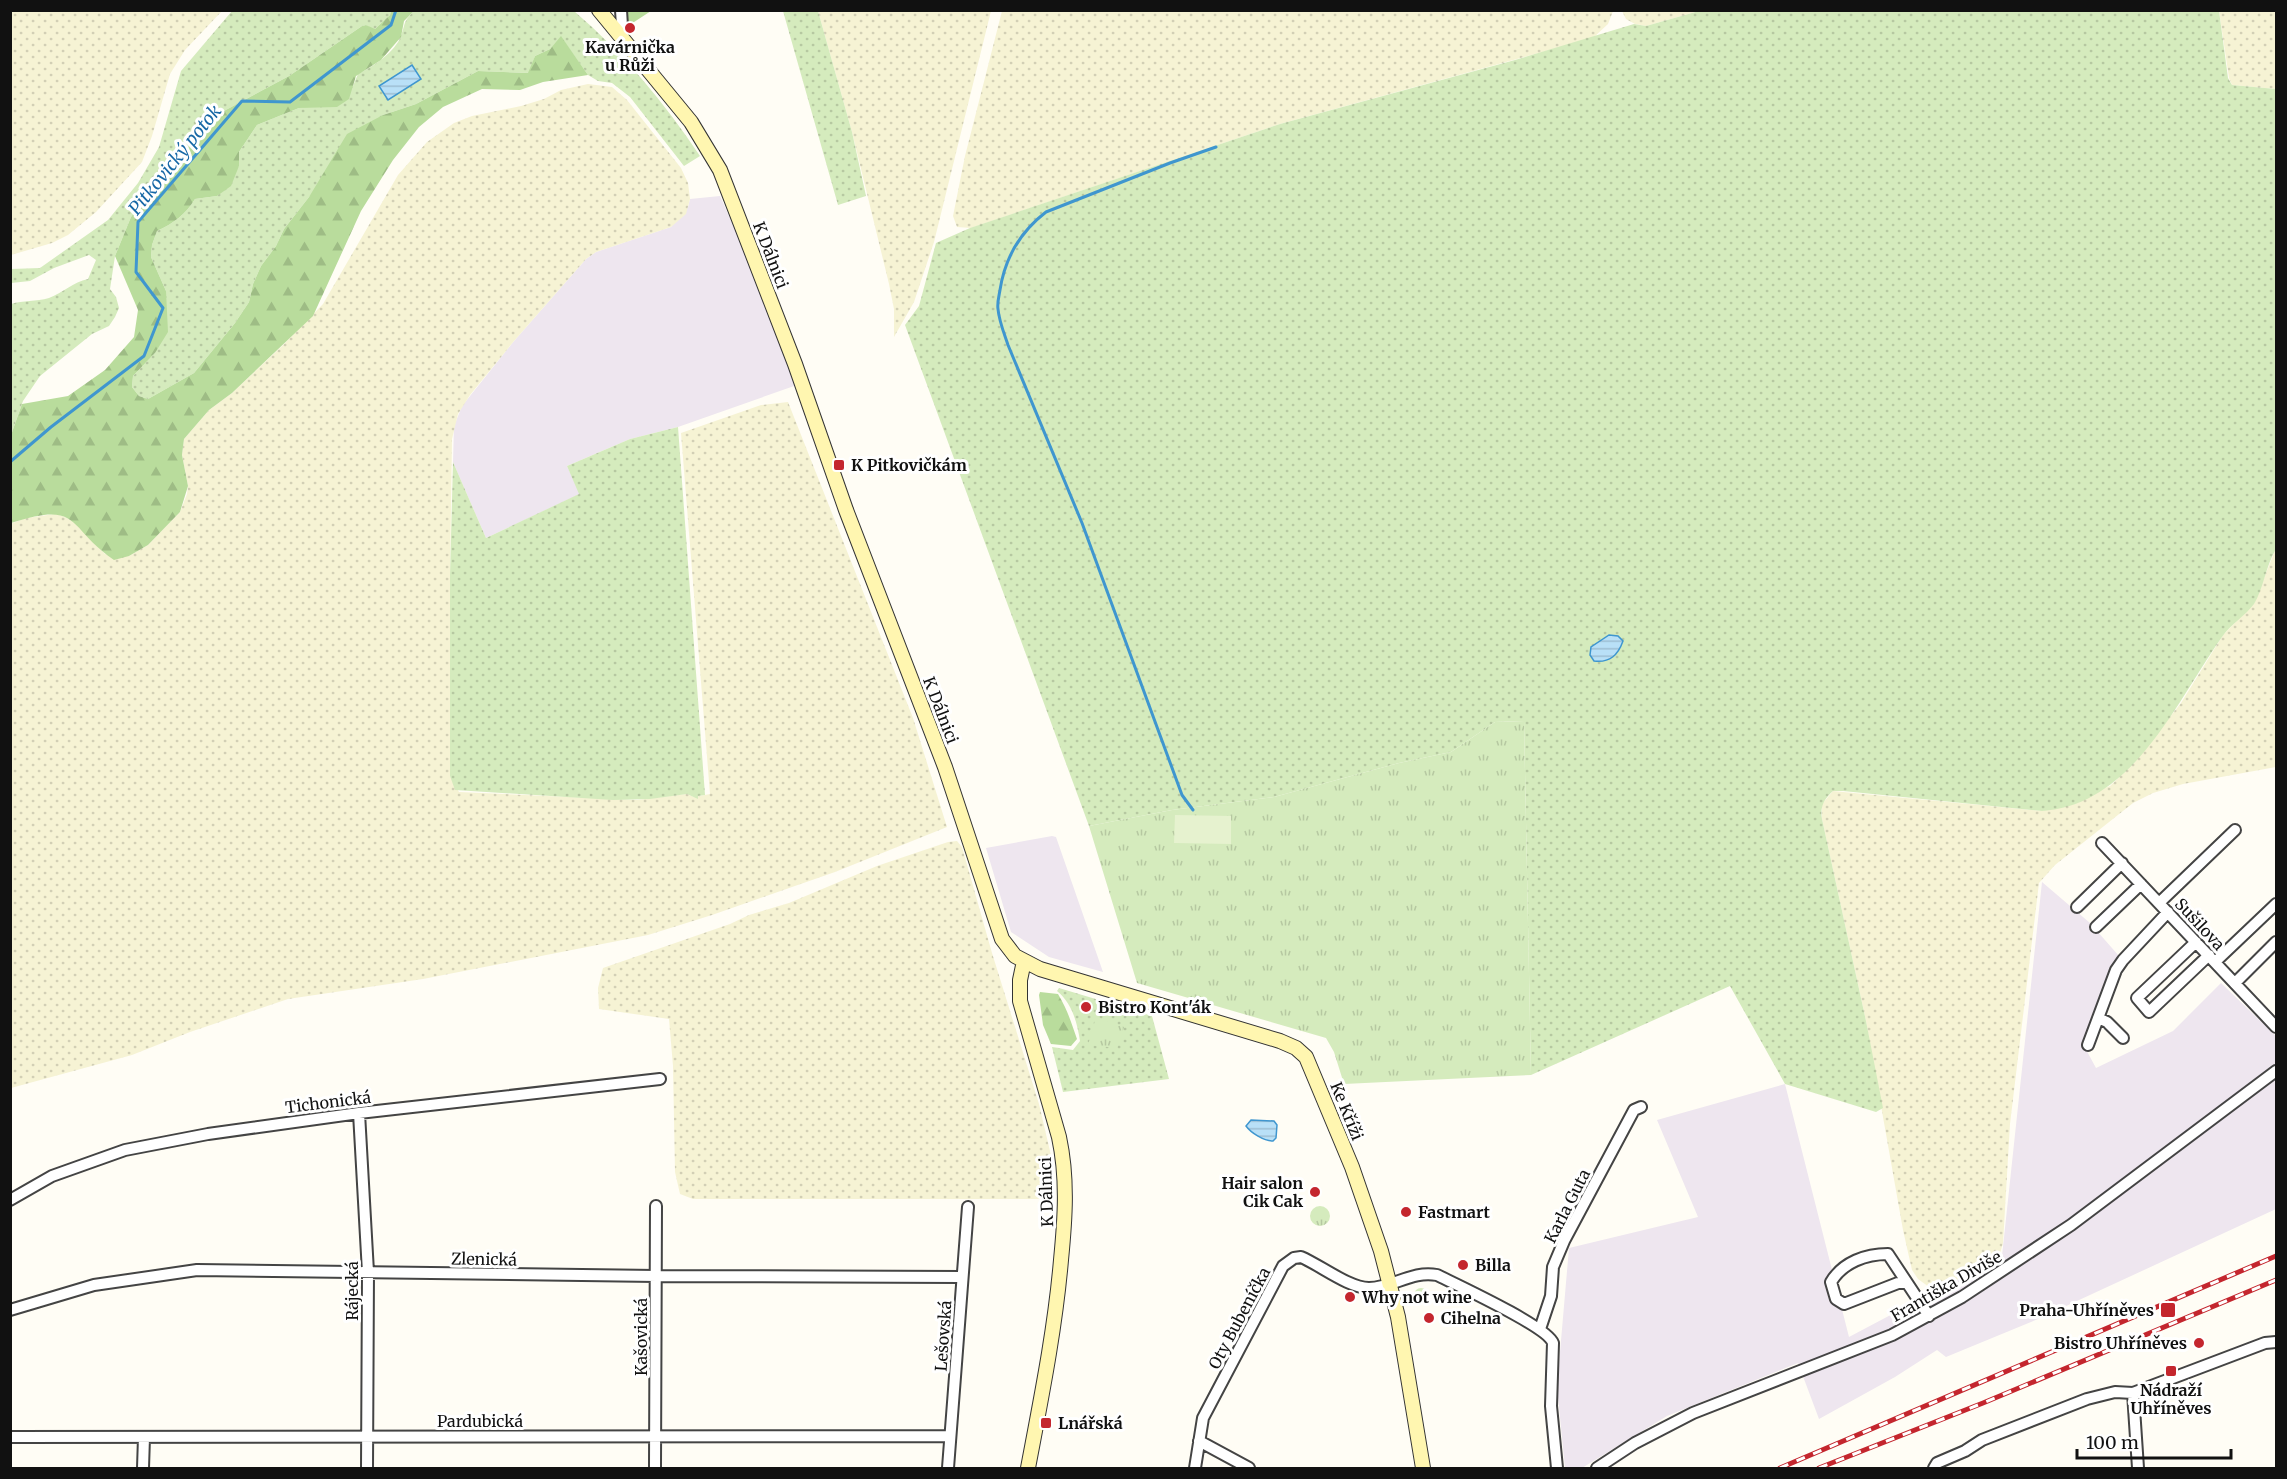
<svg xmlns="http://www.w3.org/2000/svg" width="2287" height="1479" font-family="Merriweather,serif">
<defs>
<pattern id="farmland-dots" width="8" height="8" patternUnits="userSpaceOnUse" patternTransform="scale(1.5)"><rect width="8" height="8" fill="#f6f3d4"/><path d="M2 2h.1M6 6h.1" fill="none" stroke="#d2cfb5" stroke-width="1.8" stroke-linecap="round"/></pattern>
<pattern id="grass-dots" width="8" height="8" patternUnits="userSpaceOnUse" patternTransform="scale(1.5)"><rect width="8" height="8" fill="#d5ebbd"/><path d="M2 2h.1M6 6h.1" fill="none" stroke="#b6c8a1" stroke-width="1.8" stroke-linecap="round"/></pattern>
<pattern id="forest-firs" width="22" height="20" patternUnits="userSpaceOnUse" patternTransform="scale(1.5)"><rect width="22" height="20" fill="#b9dc9c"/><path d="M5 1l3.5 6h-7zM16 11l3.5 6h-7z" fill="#9ebc85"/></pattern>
<pattern id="park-tufts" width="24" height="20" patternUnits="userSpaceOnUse" patternTransform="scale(1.5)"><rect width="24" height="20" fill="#d5ebbd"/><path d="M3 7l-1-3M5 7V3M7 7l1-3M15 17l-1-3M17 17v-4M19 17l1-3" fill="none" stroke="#b6c8a1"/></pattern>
<pattern id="water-rules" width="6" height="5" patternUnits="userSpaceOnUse" patternTransform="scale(1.5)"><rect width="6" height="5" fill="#b9e0f7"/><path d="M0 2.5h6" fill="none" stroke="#9ebfd3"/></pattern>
</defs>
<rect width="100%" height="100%" fill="#fffdf5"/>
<!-- industrial -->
<path fill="#eee6ef" d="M720,196L748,258L797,385L678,427L630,439L567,466L580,494L486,538L453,462L454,426L462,406L514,341L586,259L596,252L671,227L688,207L690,199Z
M1052,836L1056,837L1103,972L1049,957L1011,932L986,848Z
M2042,882L2090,923L2119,956L2110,970L2083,1044L2096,1068L2173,1031L2221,983L2276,1036V1209L2038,1319L1946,1357L1937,1350L1895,1377L1819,1419L1798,1363L1667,1416L1582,1468H1565L1557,1387L1569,1248L1698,1217L1657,1120L1785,1084L1849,1337L2002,1256Z"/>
<!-- farmland -->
<path fill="url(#farmland-dots)" d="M11,10L222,11L185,50L170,74L152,136L142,162L96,212L68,235L52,243L11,255Z
M818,11H991L934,242L914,302L894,337V309L889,284L852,132Z
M1002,11H1613L1608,24L1593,38L1280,124L971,228L957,227L953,216L965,156Z
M1622,11H1699L1646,26L1635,24L1626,19Z
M2219,11H2276V89L2232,85L2229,78Z
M588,84L612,87L627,100L681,168L688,183L690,199L686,214L671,227L596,252L586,259L514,341L470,395L458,414L452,439L450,575V776L459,792L637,800L687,794L694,797L710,794L681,433L761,405L788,402L913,718L947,827L835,872L712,915L648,935L423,979L288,999L190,1032L132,1055L11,1088L10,524L26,518L55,514L63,516L76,523L105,554L129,556L148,545L180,512L187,494L188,486L182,455L184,439L209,410L232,393L282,346L323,304L398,175L427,142L454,123L472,116L521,106L544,99L561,90Z
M2276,548V767L2183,784L2153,793L2133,803L2055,865L2039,883L2010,1124L2003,1243L1999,1257L1947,1285L1929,1287L1918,1279L1912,1270L1903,1230L1866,1021L1822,819V804L1833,791L2042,811L2110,786L2133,764L2181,703L2223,635L2254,603Z
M957,841L962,847L992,953L1039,1104L1053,1164V1195L1048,1199H693L680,1194L675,1172L673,1066L669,1019L599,1009L598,988L603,968L730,924L749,915L789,903L877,866L948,842Z"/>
<!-- grass -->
<path fill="url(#grass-dots)" d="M232,11H391L390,15L374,30L366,25L362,26L289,76L222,112L202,130L168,174L150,191L131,217L115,256L110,289L116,297L119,308L115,317L109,326L92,334L40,376L23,401L11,435V304C23,300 36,302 49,298C63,293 73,282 88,279L96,260L89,255L54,268L30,281L11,283V269L40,268L108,220L138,183L159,147L181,71Z
M414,11H574C623,53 664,102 700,156L684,166L630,97L612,83L598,81L588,75L561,37L550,49L535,56L529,73L478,71L416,104L383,115L309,197L284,229L276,246L261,266L253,284L249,302L235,323L194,373L148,399L139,396L132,387L133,376L155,353L166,311V291L151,257L152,245L157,231C174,223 185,215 195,199L217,196L239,166V152L257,125L299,108L309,106L353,86L358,74C373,67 395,52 401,36C406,22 403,22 414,11Z
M783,11H818L852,132L866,196L838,205Z
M1699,11H2219L2228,78L2232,85L2276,89V549C2266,565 2263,590 2254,604C2245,616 2231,624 2222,637C2176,702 2133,805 2042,811L1843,791H1833C1824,799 1820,806 1822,819L1866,1021L1883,1108L1876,1112L1785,1084L1730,986L1531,1075L1524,721L1495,722L1451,752L1399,763L1274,797L1172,810L1089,826L905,325L919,306L936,243L970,228L1280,124L1515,60L1634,24L1646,26Z
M678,427L705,795L698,796V799L687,794L650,799L613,800L455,790L450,776V575L453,462L486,538L579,494L567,466L630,439Z
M1059,988L1152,1016L1169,1079L1063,1092L1052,1047L1073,1050L1080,1041C1077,1022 1072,1003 1057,991Z"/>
<!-- forest -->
<path fill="url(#forest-firs)" d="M391,11H414L404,21L401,37L381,60L356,76L349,99L337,107L299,108L257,125L239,152V166L231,186L217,196L195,199C185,215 174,223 157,231L152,245L151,257L166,291L168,332L155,353L133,376L132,387L139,396L148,399L194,373L235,323L249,302L253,284L261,266L276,246L284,229L309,197L347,134L383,115L416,104L478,71L528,73L535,56L550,49L561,36L588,75L543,82L520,90L482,89L443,107L419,127L393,160L361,211L313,316L232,393L209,410L184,439L182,455L188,486L180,512L148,545L129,556L114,560C66,527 82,500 11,523V435L22,404L68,396L105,370L134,337L138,310L115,256L131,217L150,191L168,173L202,130L222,112L289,76L362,26L366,25L375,29L390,15Z
M617,11H651L631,24Z
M1040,992L1058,994C1068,1011 1071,1022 1077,1039L1071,1046L1051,1044L1043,1025L1039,995Z"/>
<!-- park -->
<path fill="url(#park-tufts)" d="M1524,721L1531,1075L1344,1084L1334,1052L1326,1038L1137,983L1089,826L1172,810L1274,797L1399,763L1451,752L1495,722Z
M1096,1017L1124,1027L1117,1048L1088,1045Z
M1310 1216a10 10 0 1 1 20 0a10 10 0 1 1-20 0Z
M1414 1295a7 7 0 1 1 14 0a7 7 0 1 1-14 0Z"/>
<!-- pitch -->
<path fill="#e6f2cf" d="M1175,815L1231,816V844L1174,843Z"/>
<!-- water -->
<path fill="url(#water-rules)" stroke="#3f96cf" stroke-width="1.5" d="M412,65L421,79L388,100L379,86Z
M1609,635L1618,636L1623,641C1618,655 1610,663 1594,661L1590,655L1591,647Z
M1251,1120L1274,1121L1277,1125L1276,1138L1273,1141C1264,1141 1251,1133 1246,1126Z"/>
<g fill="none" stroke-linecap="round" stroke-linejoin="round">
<!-- stream -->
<path stroke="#3f96cf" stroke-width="3" d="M10,462L51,427L144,356L163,308L136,272L138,222L242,101L290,102L391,25L396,10
M1193,810L1182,795L1082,523L1008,345C1004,333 999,321 998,309C997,303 999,296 1000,290C1005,257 1020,232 1046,212L1170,163L1216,147"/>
<!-- street casing -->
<g stroke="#444" stroke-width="14">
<path id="street" d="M616,31L622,26L621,10
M2102,843L2276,1027
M2159,903L2235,830
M2077,907L2122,863
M2096,927L2141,884
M2196,942L2137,998L2149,1012L2209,955
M2215,962L2276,904
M2235,983L2276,942
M2098,1018L2107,1022L2123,1038
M2088,1045L2116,970L2123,960L2168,912
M359,1113L368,1272L367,1468
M10,1200L52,1176L125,1150L208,1134L359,1113L660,1079
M1906,1283H1898L1844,1304L1836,1299L1831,1282C1843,1262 1866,1254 1888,1254L1929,1316
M10,1310L94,1285L197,1270L656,1276L962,1277
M1540,1329L1551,1296L1553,1267L1564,1241L1634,1110L1641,1107
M2133,1393L2138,1468
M10,1437L950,1436
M1199,1441L1249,1468
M143,1468L144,1437
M655,1468L656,1206
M948,1468L968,1207
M1195,1468L1203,1418L1283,1266L1294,1258L1301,1257C1320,1265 1349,1288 1369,1288C1393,1288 1412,1270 1437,1275C1457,1285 1548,1327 1553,1343L1551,1406L1557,1468
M1597,1468L1635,1443L1693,1413L1892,1335L1962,1297L2071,1225L2276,1071
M1934,1468L1937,1463L1965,1451L1982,1440L2087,1399L2115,1392L2133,1393L2265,1343L2276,1342"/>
</g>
<!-- secondary casing -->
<g stroke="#333" stroke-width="16">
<path id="secondary" d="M599,10L691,122L720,170L795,364L846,510L945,767L1002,939L1015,956L1040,969L1280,1041L1296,1048L1306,1057L1352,1167L1381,1251L1398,1317L1423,1468
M1024,961L1020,980V1001L1059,1137C1068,1179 1065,1219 1061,1260C1055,1330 1041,1399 1028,1468"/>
</g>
<!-- street -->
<use href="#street" stroke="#fff" stroke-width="10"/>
<!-- secondary -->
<use href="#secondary" stroke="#fff6b0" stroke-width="14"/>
<!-- rail casing -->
<g stroke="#c4262e" stroke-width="5">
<path id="rail" d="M1780,1468L2276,1256
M1819,1468L1983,1403L2276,1280"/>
</g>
<!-- rail -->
<use href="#rail" stroke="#fff" stroke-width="3" stroke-dasharray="9" stroke-linecap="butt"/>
</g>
<!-- markers -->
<g fill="#c4262e" stroke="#fff" stroke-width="2">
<circle cx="630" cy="28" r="6"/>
<rect x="833" y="459" width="12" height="12" rx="3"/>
<circle cx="1086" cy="1007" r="6"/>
<circle cx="1315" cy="1192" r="6"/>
<circle cx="1406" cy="1212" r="6"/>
<circle cx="1463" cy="1265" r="6"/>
<circle cx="1350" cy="1297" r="6"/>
<rect x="2160" y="1302" width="16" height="16" rx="3"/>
<circle cx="1429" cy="1318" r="6"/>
<circle cx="2199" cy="1343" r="6"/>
<rect x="2165" y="1365" width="12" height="12" rx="3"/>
<rect x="1040" y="1417" width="12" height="12" rx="3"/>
</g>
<g text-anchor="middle" stroke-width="6" stroke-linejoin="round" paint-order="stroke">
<!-- poi labels -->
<g font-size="16" font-weight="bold" fill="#111" stroke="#fff" text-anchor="start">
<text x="630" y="53" text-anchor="middle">Kavárnička<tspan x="630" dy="18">u Růži</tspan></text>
<text x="851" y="471">K Pitkovičkám</text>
<text x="1098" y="1013">Bistro Kont'ák</text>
<text x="1303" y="1189" text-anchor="end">Hair salon<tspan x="1303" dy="18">Cik Cak</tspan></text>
<text x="1418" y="1218">Fastmart</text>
<text x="1475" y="1271">Billa</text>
<text x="1362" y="1303">Why not wine</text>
<text x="2154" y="1316" text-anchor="end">Praha-Uhříněves</text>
<text x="1441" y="1324">Cihelna</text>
<text x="2187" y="1349" text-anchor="end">Bistro Uhříněves</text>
<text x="2171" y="1396" text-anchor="middle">Nádraží<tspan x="2171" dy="18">Uhříněves</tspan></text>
<text x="1058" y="1429">Lnářská</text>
</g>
<!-- street labels -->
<g font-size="16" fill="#111" stroke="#fff">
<text transform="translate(771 255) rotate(69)" y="6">K Dálnici</text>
<text transform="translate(941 710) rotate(69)" y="6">K Dálnici</text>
<text transform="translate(2200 924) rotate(47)" y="6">Sušilova</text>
<text transform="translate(328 1102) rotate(-7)" y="6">Tichonická</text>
<text transform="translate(1347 1111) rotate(68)" y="6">Ke Kříži</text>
<text transform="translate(1046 1192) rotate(-92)" y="6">K Dálnici</text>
<text transform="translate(1567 1206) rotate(-63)" y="6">Karla Guta</text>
<text transform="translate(484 1259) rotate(1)" y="6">Zlenická</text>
<text transform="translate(1946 1286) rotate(-30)" y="6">Františka Diviše</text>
<text transform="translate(352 1291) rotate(-90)" y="6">Rájecká</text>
<text transform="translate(1239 1318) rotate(-62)" y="6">Oty Bubeníčka</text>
<text transform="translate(943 1336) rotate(-86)" y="6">Lešovská</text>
<text transform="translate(641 1337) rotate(-90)" y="6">Kašovická</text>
<text x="480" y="1427">Pardubická</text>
</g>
<!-- water labels -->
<g font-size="18" font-style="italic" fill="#1768a6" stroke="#fff">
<text transform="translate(175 160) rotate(-51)" y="6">Pitkovický potok</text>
</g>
</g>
<!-- border -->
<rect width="2287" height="1479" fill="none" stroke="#111111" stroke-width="24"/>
<!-- scale -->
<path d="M2077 1449v9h154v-9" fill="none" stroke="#111111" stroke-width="3"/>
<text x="2086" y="1449" font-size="18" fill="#111111" stroke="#ffffff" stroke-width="4.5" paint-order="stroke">100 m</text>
</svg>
